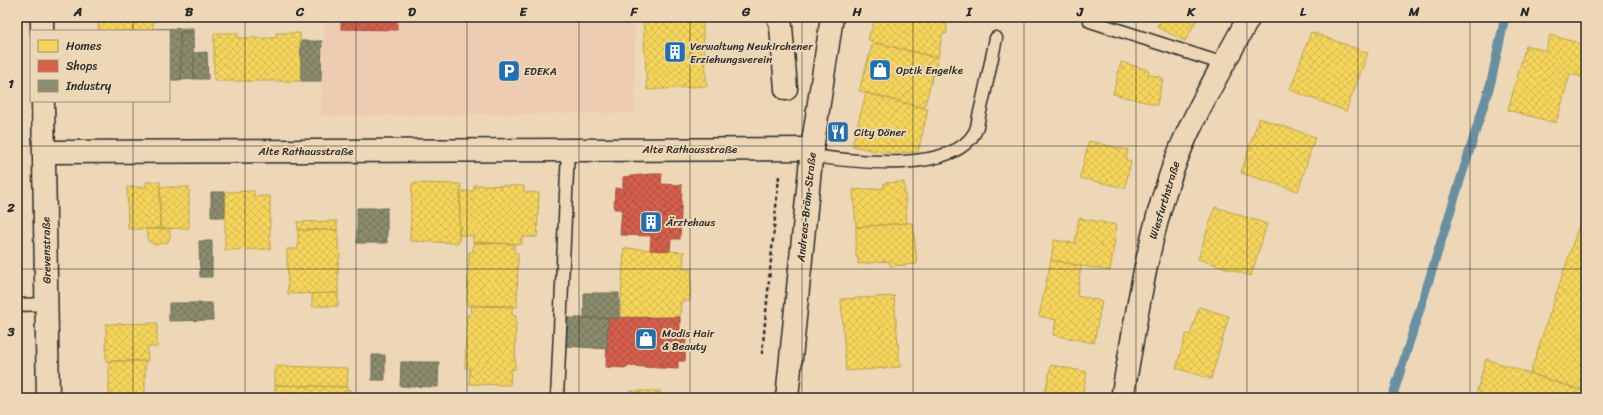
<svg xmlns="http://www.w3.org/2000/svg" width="1603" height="415" font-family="Sriracha,sans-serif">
<defs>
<pattern id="homes-cross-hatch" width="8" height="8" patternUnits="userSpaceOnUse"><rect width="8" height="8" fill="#f6d55c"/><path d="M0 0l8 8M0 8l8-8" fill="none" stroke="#d3b750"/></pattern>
<pattern id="shops-cross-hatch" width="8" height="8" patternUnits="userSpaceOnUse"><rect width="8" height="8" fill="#d6604d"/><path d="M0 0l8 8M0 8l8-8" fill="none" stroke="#ae4f40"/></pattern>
<pattern id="industry-cross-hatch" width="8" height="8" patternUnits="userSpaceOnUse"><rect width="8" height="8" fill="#8c8c6e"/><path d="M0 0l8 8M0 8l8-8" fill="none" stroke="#73735b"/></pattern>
</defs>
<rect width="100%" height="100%" fill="#edd7b6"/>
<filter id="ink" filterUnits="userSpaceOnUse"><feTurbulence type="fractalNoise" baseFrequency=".025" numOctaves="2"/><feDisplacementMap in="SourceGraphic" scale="8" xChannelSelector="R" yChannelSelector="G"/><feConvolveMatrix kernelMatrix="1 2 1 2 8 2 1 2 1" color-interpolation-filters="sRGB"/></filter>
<g filter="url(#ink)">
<!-- built -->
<path fill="#edccb2" d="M325,17H634L635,113L321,116Z"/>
<!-- homes -->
<path fill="url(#homes-cross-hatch)" stroke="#b9a24d" d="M99,17H153V31H99L98,26H99Z
M643,17H702L707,86L647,90Z
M876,17H946L947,33L942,35L938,58L873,42L868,39Z
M1162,17H1198L1185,41L1157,27Z
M1311,32L1368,53L1346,111L1290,90Z
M214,33H238V38H276V33H300L301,81H214Z
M1550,35L1586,45L1585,78L1570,74L1556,123L1508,110L1526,45L1546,51Z
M873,42L938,58L924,108L859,91Z
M1121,62L1149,70L1148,74L1163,78L1157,105L1113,94Z
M866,93L928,109L918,152L885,153L852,146Z
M1259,118L1315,137L1298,191L1241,173Z
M1089,141L1127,150L1128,149L1126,160L1131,161L1125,188L1080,178Z
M146,182H160V229H128L127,187H146Z
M904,182L907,223L856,227L853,190L884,188V183Z
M412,183L461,184L459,243L410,241Z
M474,185L524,186V192L539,193L537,237H522V244L473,243V236L459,235L460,191H474Z
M160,187H189V228L160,229Z
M254,191V196H270V249L225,250V192Z
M1586,204V392L1530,373Z
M1215,207L1267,224L1251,276L1198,259Z
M1079,218L1117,225L1110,271L1051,260L1054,240L1075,243Z
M337,221V230H298L297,222Z
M907,223H913L917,264L890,266V261L858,264V257H856V227Z
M170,228V237L168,242L155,245L148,241L146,229Z
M298,230H338V245L340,256L338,264V293L288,294L287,249H298Z
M474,242L514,244V253H518L517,307L467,306L469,252H473Z
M624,248L684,252L683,269H692L690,301H681L680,317H620Z
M1051,260L1081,266L1077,296L1102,301L1094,343L1053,335L1056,320L1039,316Z
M338,293V306H312V294Z
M895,296L894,297L900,367L846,371L841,299Z
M472,305L512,306V315L516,316L515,369L511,370L510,385L469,384L470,368H465L467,315H471Z
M1199,307L1229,316L1211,379L1176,368L1186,334L1190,335Z
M157,323V347H147L148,361H106V324Z
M1486,359L1586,392V398H1475Z
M109,361H145V398H109Z
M1051,365L1087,372L1082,398H1042L1045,388L1046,389Z
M275,366L348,368L347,387L275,385Z
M275,385L347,387V390H352V398H275Z
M630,391H660V394L658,393V398H662H608V396L631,397Z"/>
<!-- shops -->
<path fill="url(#shops-cross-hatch)" stroke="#a35043" d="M341,17H397V30L341,29Z
M650,174H662L661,184L682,185L680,239H671L670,251L650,250L651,236L620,235L622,209H614L615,188L623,189V177Z
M680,317V330H686L685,361H678V369L627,366V368L606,367L608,318Z"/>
<!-- industry -->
<path fill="url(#industry-cross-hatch)" stroke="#6f6f5a" d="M193,28V32H180L181,80H169V31H153V29Z
M180,32H193L194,79L181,80Z
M301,41H322L321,81H301Z
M207,52L208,79H194V53Z
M211,192H225V217H211Z
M357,208H388L387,209V243H357Z
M199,241H212V277H200Z
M584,293H619V318H584Z
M169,303H212L213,320L169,321Z
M567,318H608L607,349L566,346Z
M372,355H385V380H372Z
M401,362H439L438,387L400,386Z"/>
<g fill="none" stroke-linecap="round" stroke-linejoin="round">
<!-- stream -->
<path stroke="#6890a2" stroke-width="9" d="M1392,398L1491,82L1505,17"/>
<!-- lane casing -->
<g stroke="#2b2b2b" stroke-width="15">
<path id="lane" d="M1090,21L1224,64
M811,156C851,161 952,175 975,132C978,127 978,118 980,112C986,87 991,62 996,38
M17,305L47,304
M557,398L568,150"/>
</g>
<!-- street casing -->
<g stroke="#2b2b2b" stroke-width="25">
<path id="street" d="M42,17V31
M778,17L781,26L786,89
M43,101L48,398
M44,152L812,149
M1122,398C1136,322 1146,244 1172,171C1191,117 1222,68 1249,17"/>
</g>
<!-- secondary casing -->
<g stroke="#2b2b2b" stroke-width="25">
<path id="secondary" d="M787,398L812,149L832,17"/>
</g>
<!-- path -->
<path stroke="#2b2b2b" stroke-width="2.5" stroke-dasharray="4 3" stroke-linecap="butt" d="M762,354L779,176"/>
<!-- lane -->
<use href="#lane" stroke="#edd7b6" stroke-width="12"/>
<!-- street -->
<use href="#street" stroke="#edd7b6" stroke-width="22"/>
<!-- secondary -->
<use href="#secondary" stroke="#edd7b6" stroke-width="22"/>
</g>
</g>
<!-- grid -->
<path fill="none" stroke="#2b2b2b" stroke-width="1" stroke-opacity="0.55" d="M133,17V31M245,17V398M356,17V398M467,17V398M579,17V398M690,17V398M802,17V398M913,17V398M1024,17V398M1136,17V398M1247,17V398M1358,17V398M1470,17V398M133,101V398M17,146H1586M17,269H1586"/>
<!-- icons -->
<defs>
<g id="building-square" transform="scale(1.15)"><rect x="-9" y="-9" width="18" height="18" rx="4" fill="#1f6fb2" stroke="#edd7b6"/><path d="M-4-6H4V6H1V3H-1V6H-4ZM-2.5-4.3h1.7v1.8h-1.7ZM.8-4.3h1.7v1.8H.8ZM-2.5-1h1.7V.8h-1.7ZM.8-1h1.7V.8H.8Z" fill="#fff"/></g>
<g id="shop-square" transform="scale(1.15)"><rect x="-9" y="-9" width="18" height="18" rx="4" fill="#1f6fb2" stroke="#edd7b6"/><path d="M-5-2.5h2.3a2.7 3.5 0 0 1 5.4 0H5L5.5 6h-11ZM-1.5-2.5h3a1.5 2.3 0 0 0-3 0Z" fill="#fff"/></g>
<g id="parking-square" transform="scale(1.15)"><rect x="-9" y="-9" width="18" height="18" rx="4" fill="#1f6fb2" stroke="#edd7b6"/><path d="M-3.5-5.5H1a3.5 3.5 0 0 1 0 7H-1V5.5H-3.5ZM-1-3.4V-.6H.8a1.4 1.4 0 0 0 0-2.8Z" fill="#fff"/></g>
<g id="restaurant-square" transform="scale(1.15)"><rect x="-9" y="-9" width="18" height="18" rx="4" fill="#1f6fb2" stroke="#edd7b6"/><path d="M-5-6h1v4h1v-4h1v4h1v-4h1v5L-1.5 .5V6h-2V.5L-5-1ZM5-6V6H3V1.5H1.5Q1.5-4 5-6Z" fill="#fff"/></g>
</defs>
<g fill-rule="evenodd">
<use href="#building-square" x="675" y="52"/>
<use href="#shop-square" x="880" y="70"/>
<use href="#parking-square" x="509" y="71"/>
<use href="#restaurant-square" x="838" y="132"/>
<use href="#building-square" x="651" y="222"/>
<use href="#shop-square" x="646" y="339"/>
</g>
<g text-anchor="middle" stroke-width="4" stroke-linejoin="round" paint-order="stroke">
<!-- poi labels -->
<g font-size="11" fill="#2b2b2b" stroke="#edd7b6" text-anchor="start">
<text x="690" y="50">Verwaltung Neukirchener<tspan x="690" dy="13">Erziehungsverein</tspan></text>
<text x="896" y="74">Optik Engelke</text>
<text x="524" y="75">EDEKA</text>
<text x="854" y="136">City Döner</text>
<text x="666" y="226">Ärztehaus</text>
<text x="662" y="337">Modis Hair<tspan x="662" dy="13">&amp; Beauty</tspan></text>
</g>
<!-- street labels -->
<g font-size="11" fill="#2b2b2b" stroke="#edd7b6">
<text x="690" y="153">Alte Rathausstraße</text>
<text x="306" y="155">Alte Rathausstraße</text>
<text transform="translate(1164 200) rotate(-73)" y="4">Wiesfurthstraße</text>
<text transform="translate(806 207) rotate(-84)" y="4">Andreas-Bräm-Straße</text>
<text transform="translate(46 250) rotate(-91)" y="4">Grevenstraße</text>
</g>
</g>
<!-- margin -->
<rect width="1603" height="415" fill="none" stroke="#edd7b6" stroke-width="44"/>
<!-- legend -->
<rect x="30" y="30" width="140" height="72" fill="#edd7b6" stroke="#9f927e"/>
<rect x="38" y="40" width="20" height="12" fill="#f6d55c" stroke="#9f927e"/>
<text x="66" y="50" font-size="12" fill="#2b2b2b">Homes</text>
<rect x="38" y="60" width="20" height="12" fill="#d6604d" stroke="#9f927e"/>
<text x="66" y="70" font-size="12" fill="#2b2b2b">Shops</text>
<rect x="38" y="80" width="20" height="12" fill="#8c8c6e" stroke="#9f927e"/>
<text x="66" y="90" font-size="12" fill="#2b2b2b">Industry</text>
<rect x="22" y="22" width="1559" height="371" fill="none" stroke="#2b2b2b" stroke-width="1.5"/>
<g font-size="13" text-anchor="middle" font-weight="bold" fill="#2b2b2b">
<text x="78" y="16">A</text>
<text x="189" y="16">B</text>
<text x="300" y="16">C</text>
<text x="412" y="16">D</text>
<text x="523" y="16">E</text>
<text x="634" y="16">F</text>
<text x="746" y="16">G</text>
<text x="857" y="16">H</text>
<text x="969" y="16">I</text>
<text x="1080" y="16">J</text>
<text x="1191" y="16">K</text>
<text x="1303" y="16">L</text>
<text x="1414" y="16">M</text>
<text x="1525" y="16">N</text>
<text x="11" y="88">1</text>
<text x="11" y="212">2</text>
<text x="11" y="336">3</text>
</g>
</svg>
